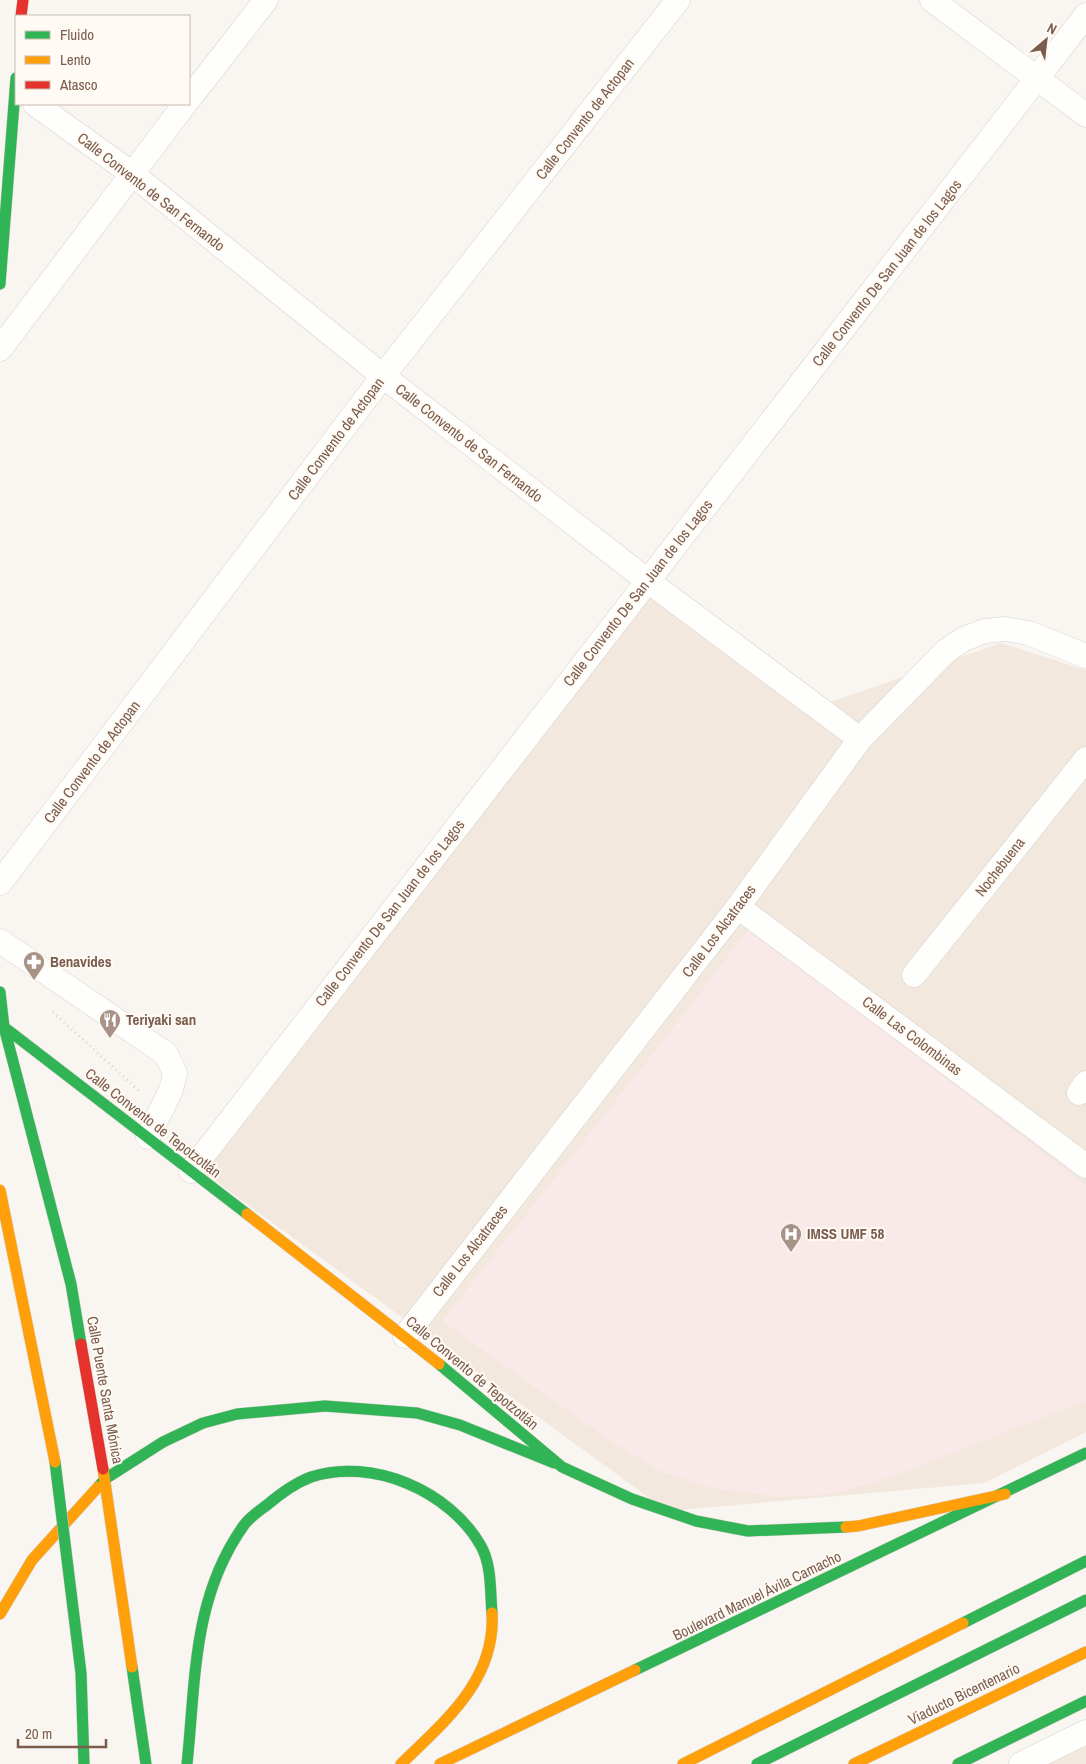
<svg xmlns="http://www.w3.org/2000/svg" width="1086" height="1764" font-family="'Archivo Narrow',sans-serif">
<rect width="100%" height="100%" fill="#f9f5f0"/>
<!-- residential -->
<path fill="#f2e8de" d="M651,593L816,707L1001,643L1086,670V1432L984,1483L667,1511L199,1169Z
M1086,1740V1764H1038Z"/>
<!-- medical -->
<path fill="#fae9e9" d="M749,928L1086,1185V1401L894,1476L833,1494L782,1497L716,1489L662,1472L615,1444L442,1321L677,1023Z"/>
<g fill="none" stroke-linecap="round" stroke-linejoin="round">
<!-- street casing -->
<g stroke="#d7d1cb" stroke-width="25">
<path id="street" d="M932,0L1086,115
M189,99L266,0
M35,104L131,173L383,376L648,581L860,739
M0,349L185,104
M0,883L383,376L678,0
M738,907L1086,1166
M0,941L166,1054L175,1073L171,1090L148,1137
M914,975L1086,759
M1079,1093L1086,1083
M191,1171L1086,15
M405,1336L738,907L860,739L946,651L964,639L985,631L1005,629L1029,633L1086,656
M1021,1764L1086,1732"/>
</g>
<!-- fast casing -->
<g stroke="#d9d2cb" stroke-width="12">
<path id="fast" d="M0,284L16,78
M0,992L4,1027L247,1214
M0,1024L4,1027L71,1284L81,1344
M439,1364L562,1467L632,1499L696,1521L748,1531L846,1527
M98,1487L105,1479L163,1442L203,1423L237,1414L325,1406L417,1413L460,1425L554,1463
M963,1623L1086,1561
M132,1667L146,1764
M635,1670L1086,1453
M187,1764C196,1679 192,1598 244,1525C250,1517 259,1511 267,1505C280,1494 295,1483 311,1477C372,1457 450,1491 481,1546C492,1566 490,1591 492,1613
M757,1764L1086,1600
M958,1764L1086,1701"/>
</g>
<!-- slow casing -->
<g stroke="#d9d2cb" stroke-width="12">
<path id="slow" d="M247,1214L439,1364
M103,1469L132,1667
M846,1527L858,1526L1005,1494
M0,1614L32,1560L98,1487
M401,1764C445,1721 496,1680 492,1613
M440,1764L635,1670
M683,1764L963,1623
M854,1764L1086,1652"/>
</g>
<!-- jam casing -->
<g stroke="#d9d2cb" stroke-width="12">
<path id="jam" d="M21,16L23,0
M81,1344L103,1469"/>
</g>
<!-- path -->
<path stroke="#dcd5d0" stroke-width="3" stroke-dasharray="1 4" stroke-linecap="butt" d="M53,1012L140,1092"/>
<!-- street -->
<use href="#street" stroke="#fefefd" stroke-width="24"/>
<!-- fast -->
<use href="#fast" stroke="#30b455" stroke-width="11"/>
<!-- slow -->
<use href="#slow" stroke="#ff9f0a" stroke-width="11"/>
<!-- jam -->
<use href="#jam" stroke="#e5322d" stroke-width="11"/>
<!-- fast-bridge casing -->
<g stroke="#dad1cc" stroke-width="12" stroke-linecap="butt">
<path id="fast-bridge" d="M55,1462L81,1673L84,1764"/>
</g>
<!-- slow-bridge casing -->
<g stroke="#dad1cc" stroke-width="12" stroke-linecap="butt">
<path id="slow-bridge" d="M0,1190L55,1462"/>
</g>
<!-- fast-bridge -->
<use href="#fast-bridge" stroke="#30b455" stroke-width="11"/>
<!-- slow-bridge -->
<use href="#slow-bridge" stroke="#ff9f0a" stroke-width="11"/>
</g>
<!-- icons -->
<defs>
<g id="pharmacy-pin" transform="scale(1.125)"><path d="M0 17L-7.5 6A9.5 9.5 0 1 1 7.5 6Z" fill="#a69286" stroke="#fffaf3"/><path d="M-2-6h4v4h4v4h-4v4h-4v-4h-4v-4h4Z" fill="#fff"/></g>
<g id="restaurant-pin" transform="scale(1.125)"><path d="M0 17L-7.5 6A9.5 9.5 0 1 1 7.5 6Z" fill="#a69286" stroke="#fffaf3"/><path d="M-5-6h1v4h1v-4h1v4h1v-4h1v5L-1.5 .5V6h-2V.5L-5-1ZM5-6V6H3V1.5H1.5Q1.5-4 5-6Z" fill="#fff"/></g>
<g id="hospital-pin" transform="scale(1.125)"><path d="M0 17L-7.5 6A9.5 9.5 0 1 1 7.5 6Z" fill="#a69286" stroke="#fffaf3"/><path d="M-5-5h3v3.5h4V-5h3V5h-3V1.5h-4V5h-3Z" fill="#fff"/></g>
</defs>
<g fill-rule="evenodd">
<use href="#pharmacy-pin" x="34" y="962"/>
<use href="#restaurant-pin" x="110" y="1020"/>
<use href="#hospital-pin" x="791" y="1234"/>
</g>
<g text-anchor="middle" stroke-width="4" stroke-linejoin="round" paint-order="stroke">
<!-- street labels -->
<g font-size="15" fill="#7a5c4d" stroke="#fffaf3">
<text transform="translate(585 119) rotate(-52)" y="5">Calle Convento de Actopan</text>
<text transform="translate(151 192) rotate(38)" y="5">Calle Convento de San Fernando</text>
<text transform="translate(887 273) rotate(-52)" y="5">Calle Convento De San Juan de los Lagos</text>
<text transform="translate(336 439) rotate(-53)" y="5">Calle Convento de Actopan</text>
<text transform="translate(469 443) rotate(38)" y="5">Calle Convento de San Fernando</text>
<text transform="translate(638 593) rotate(-52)" y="5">Calle Convento De San Juan de los Lagos</text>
<text transform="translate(92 762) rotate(-53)" y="5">Calle Convento de Actopan</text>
<text transform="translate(1000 867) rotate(-52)" y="5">Nochebuena</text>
<text transform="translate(390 913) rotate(-52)" y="5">Calle Convento De San Juan de los Lagos</text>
<text transform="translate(719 931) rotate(-53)" y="5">Calle Los Alcatraces</text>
<text transform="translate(912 1036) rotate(37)" y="5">Calle Las Colombinas</text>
<text transform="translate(153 1123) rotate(38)" y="5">Calle Convento de Tepotzotlán</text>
<text transform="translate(470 1251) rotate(-52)" y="5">Calle Los Alcatraces</text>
<text transform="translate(472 1373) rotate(40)" y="5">Calle Convento de Tepotzotlán</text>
<text transform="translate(105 1390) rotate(80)" y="5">Calle Puente Santa Mónica</text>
<text transform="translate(757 1596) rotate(-26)" y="5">Boulevard Manuel Ávila Camacho</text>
<text transform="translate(964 1694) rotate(-26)" y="5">Viaducto Bicentenario</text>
</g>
<!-- poi labels -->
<g font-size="15" font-weight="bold" fill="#7a5c4d" stroke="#fffaf3" text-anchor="start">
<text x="50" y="967">Benavides</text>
<text x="126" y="1025">Teriyaki san</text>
<text x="807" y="1239">IMSS UMF 58</text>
</g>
</g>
<!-- legend -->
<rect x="15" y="15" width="175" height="90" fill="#fffaf3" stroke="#cabbb1"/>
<rect x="25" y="31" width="25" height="8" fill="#30b455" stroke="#cabbb1"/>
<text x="60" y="40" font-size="15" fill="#7a5c4d">Fluido</text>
<rect x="25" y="56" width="25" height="8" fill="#ff9f0a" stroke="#cabbb1"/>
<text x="60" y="65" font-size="15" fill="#7a5c4d">Lento</text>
<rect x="25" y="81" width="25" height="8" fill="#e5322d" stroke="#cabbb1"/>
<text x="60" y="90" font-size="15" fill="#7a5c4d">Atasco</text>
<!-- north arrow -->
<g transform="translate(1046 40) rotate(28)" stroke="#fffaf3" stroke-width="4" paint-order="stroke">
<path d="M0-4L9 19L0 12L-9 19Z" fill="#7a5c4d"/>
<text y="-8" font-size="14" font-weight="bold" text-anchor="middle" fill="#7a5c4d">N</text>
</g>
<!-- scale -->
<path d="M18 1739v8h88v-8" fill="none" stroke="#7a5c4d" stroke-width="2.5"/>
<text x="25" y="1739" font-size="15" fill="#7a5c4d" stroke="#fffaf3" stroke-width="4" paint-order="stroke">20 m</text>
</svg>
